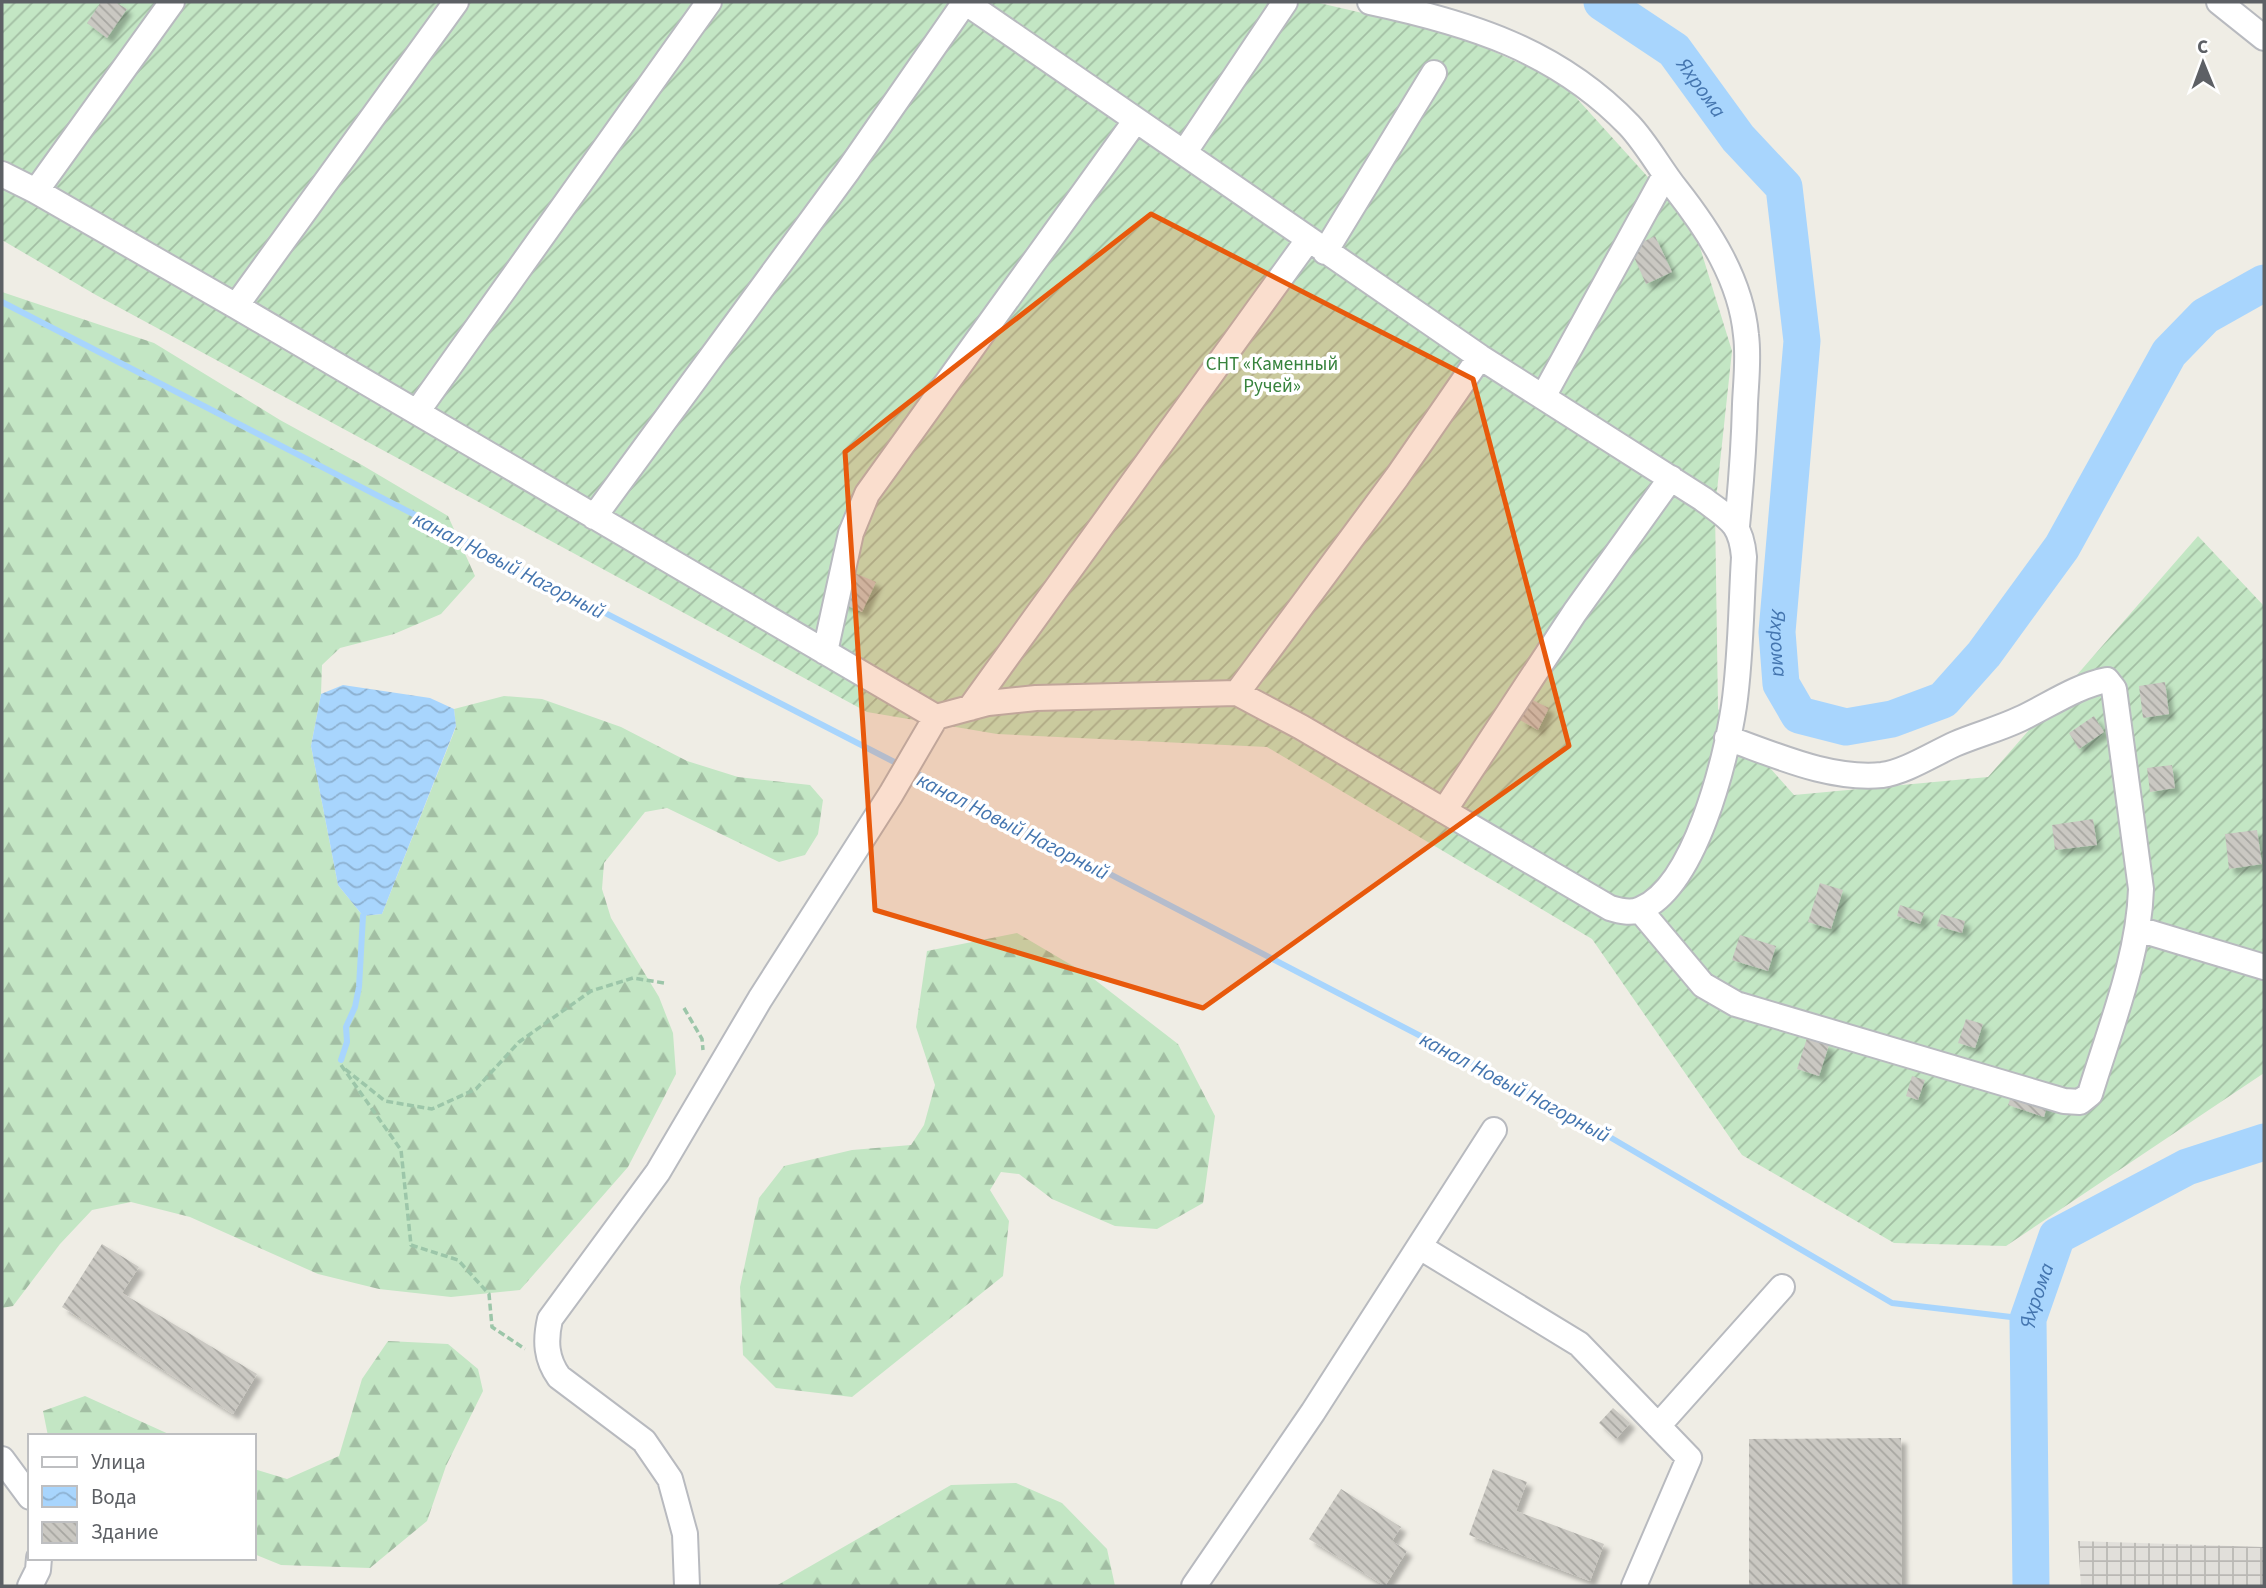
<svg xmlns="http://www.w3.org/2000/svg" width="2266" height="1588" font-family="'Source Sans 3',sans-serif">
<defs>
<pattern id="industrial-grid" width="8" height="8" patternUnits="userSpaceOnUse" patternTransform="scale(1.75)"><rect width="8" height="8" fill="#e1dfda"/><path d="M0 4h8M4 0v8" fill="none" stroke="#bab8b4"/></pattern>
<pattern id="forest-firs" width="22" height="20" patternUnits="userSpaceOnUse" patternTransform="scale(1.75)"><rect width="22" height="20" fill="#c3e6c4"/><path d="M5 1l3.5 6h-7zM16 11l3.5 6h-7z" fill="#a2bea3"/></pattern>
<pattern id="garden-furrows" width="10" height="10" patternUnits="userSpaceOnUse" patternTransform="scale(1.75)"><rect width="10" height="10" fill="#c3e6c4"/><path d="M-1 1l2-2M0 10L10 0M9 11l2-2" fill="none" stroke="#a2bea3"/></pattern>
<pattern id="water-waves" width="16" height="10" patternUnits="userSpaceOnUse" patternTransform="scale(1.75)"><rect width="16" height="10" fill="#a8d5fd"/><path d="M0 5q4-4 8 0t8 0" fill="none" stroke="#8cb0d0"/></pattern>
<pattern id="building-back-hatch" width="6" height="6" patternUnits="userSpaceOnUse" patternTransform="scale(1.75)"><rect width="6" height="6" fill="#cac8c2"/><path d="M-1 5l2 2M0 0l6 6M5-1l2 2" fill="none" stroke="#a7a6a1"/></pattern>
<filter id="shadow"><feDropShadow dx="5.5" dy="5.5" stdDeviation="2" flood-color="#0004"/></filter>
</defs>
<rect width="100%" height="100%" fill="#efede5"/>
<!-- industrial -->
<path fill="url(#industrial-grid)" d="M2078,1541L2264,1547V1586H2081Z"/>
<!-- forest -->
<path fill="url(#forest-firs)" d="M2,292L154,343L280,420L362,465L448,516L475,576L441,614L394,634L340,648L322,665L321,694L311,746L338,885L363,916L382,914L456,727L454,709L504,696L542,699L621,727L687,761L738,777L810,785L823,800L818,834L805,855L779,862L667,808L645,812L604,863L602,889L611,918L659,997L673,1033L676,1074L628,1167L520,1290L451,1297L379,1289L318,1274L190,1217L131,1202L92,1210L60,1244L13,1306L2,1308Z
M1017,933L1090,976L1178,1044L1215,1116L1203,1203L1157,1229L1115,1226L1052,1199L1019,1174L1001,1172L990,1190L1009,1221L1003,1276L852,1397L776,1388L743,1355L740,1287L759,1198L784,1166L852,1150L911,1145L924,1125L935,1085L916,1027L927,951Z
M388,1341L448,1344L478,1369L483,1391L446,1466L427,1521L370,1568L281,1565L254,1554V1469L287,1479L339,1456L362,1379Z
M85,1396L173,1436H48L43,1411Z
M1016,1483L1062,1503L1107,1549L1115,1586H776L951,1485Z"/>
<!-- garden -->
<path fill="url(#garden-furrows)" d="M2,2H1315L1457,35L1562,82L1694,228L1732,351L1715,509L1718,709L1794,795L1988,777L2198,536L2264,606V1073L2006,1246L1894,1243L1742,1155L1592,939L1267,747L997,734L867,712L96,295L2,240Z"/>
<!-- water -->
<path fill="url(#water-waves)" d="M343,685L430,698L454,709L456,726L382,914L363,916L338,885L311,746L321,694Z"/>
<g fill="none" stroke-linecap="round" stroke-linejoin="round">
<!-- stream -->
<path stroke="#a8d5fd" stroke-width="6" d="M2,302L902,766
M912,771L1574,1116L1892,1303L2028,1319
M341,1060L347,1042L346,1027L355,1007L359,987L363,916"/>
<!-- river -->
<g stroke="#a8d5fd" stroke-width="37">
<path id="s1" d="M1602,2L1674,50L1738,138L1784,187L1802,341L1777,632L1781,684L1799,715L1846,727L1892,719L1943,700L1984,654L2062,547L2169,353L2205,316L2264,283"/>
<path id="s2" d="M2031,1586L2028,1319L2057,1236L2187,1167L2264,1142"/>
</g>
</g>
<!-- building -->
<path fill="url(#building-back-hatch)" filter="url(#shadow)" d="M101,2H115L127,9L107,38L87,23Z
M1655,236L1672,272L1646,284L1630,248Z
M852,572L876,582L862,612L839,602Z
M2165,682L2169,714L2143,718L2139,686Z
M1524,696L1549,708L1538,730L1520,720L1525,710Z
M2094,716L2104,732L2079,749L2069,733Z
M2172,765L2175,788L2150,792L2147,768Z
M2093,819L2097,845L2055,850L2052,825Z
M2257,830L2262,864L2229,869L2225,834Z
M1820,883L1843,890L1831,929L1808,922Z
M1900,905L1924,913L1920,924L1897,916Z
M1941,914L1965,921L1962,933L1937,926Z
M1740,935L1776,946L1768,971L1732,960Z
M1966,1019L1983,1024L1975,1048L1958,1043Z
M1807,1038L1829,1045L1819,1076L1797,1069Z
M1912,1076L1925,1080L1918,1100L1906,1096Z
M2014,1088L2049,1099L2044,1117L2008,1105Z
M102,1244L139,1267L122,1293L257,1374L233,1414L62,1307Z
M1613,1408L1630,1423L1616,1439L1599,1423Z
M1901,1438L1902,1586H1749V1439Z
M1493,1469L1527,1482L1516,1511L1604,1544L1590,1581L1469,1535Z
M1341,1489L1401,1527L1392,1541L1407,1551L1385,1586L1309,1539Z"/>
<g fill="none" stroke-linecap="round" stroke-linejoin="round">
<!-- minor casing -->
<g stroke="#b8babf" stroke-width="28">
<path id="minor" d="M1370,2C1469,23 1557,50 1629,125C1647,144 1660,169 1676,189C1709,231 1741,280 1746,335C1749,358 1746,381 1745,404C1744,445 1741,485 1737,526
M2219,2L2264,38
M1184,153L1285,2
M2,174L36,191L236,306L936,717
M36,191L172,2
M1325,252L1434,73
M236,306L456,2
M1543,397L1665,175
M417,412L709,2
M594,517L847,172L965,2
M825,652L851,533L867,494L1136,120
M1237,693L1397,477L1480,357
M970,708L1308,240
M1444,811L1575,612L1671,478
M1640,910L1703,985L1736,1004L2064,1101L2080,1102L2090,1094C2110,1028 2139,957 2141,889L2114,689L2107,680C2076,686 2048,706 2020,719C1999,729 1976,735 1955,744C1933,754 1905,772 1882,775C1829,780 1776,755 1727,738
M2138,929L2264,967
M1420,1247L1579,1344L1689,1458L1634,1586
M1658,1426L1782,1287
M2,1459L30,1497
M30,1586L38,1570L39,1558
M687,1586L685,1534L670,1479L644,1441L559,1377C546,1359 545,1341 550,1319L658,1172L760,999L891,794L936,717L988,703L1036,698L1237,693L1301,727L1610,908C1620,911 1631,914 1641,909C1695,886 1726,760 1734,706C1741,657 1741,606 1744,557C1741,522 1729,519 1703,499L1480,357L965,2
M1194,1586L1313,1412L1494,1130"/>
</g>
<!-- path -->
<path stroke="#9cc6a9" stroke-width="3.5" stroke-dasharray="7 3.5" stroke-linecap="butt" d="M684,1008L702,1039L703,1050
M341,1065L401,1150L411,1245L458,1260L489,1294L492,1327L525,1349
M345,1069L385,1101L432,1109L476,1089L519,1042L591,991L633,978L664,983"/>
<!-- minor -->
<use href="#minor" stroke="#fff" stroke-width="24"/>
</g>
<!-- marked area -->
<path fill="#e8590c" fill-opacity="0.2" stroke="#e8590c" stroke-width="5" stroke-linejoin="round" d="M1151,214L1473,379L1569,746L1203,1008L875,910L845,452Z"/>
<g text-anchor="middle" stroke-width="7" stroke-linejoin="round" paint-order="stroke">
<!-- park labels -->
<g font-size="19" fill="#37833d" stroke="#fff">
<text x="1272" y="370">СНТ «Каменный<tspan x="1272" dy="22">Ручей»</tspan></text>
</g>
<!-- water labels -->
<g font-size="21" font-style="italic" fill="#4475af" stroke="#fff">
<text dy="7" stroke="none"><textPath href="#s1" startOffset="133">Яхрома</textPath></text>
<text transform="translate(509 565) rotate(27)" y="7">канал Новый Нагорный</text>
<text dy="7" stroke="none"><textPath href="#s1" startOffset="721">Яхрома</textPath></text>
<text transform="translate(1013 826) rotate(27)" y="7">канал Новый Нагорный</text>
<text transform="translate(1515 1087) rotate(28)" y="7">канал Новый Нагорный</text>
<text dy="7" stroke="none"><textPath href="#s2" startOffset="292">Яхрома</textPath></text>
</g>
</g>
<!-- border -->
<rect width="2266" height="1588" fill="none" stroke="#5d6065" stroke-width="7"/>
<!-- legend -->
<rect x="28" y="1434" width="228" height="126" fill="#ffffff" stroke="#bebfc1" stroke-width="2"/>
<rect x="42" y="1457" width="35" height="10" fill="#ffffff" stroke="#bebfc1" stroke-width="2"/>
<text x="91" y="1469" font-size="21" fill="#5d6065">Улица</text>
<rect x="42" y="1486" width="35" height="21" fill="url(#water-waves)" stroke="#bebfc1" stroke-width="2"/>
<text x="91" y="1504" font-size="21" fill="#5d6065">Вода</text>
<rect x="42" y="1522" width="35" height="21" fill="url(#building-back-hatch)" stroke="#bebfc1" stroke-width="2"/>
<text x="91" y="1539" font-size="21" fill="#5d6065">Здание</text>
<!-- north arrow -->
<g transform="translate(2203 63) rotate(359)" stroke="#ffffff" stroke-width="5" paint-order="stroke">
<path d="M0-5L12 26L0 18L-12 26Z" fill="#5d6065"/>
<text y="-10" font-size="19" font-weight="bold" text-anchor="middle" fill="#5d6065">С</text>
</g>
</svg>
